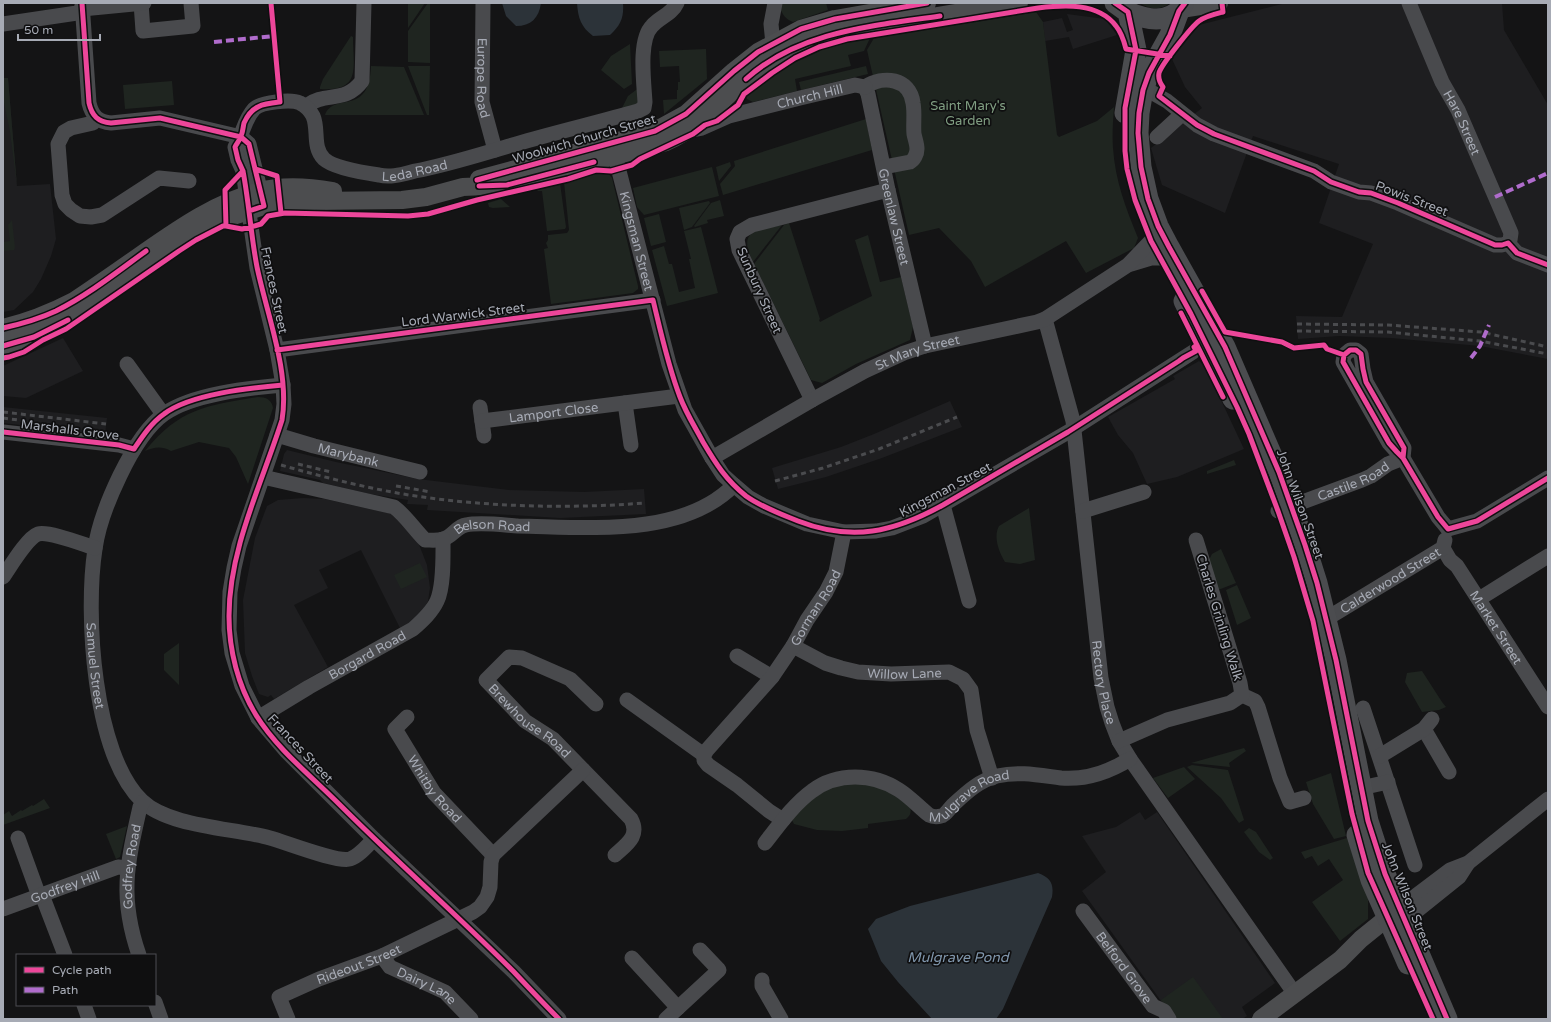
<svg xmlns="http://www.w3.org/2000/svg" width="1551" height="1022" font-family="'Varela Round',sans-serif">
<rect width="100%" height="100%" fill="#141415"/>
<!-- built -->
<path fill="#1e1e20" d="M1286,3H1502L1504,30L1548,105V359L1480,346L1391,338L1339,336L1298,339L1296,316L1342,317L1373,244L1319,223L1339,164L1253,136L1225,213L1162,185L1151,148L1202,108L1185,87L1172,59L1199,25Z
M1067,14L1105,19L1117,35L1073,49L1069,37L1045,41L1043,22L1062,18L1067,32L1073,30Z
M3,78H8L17,186L50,184L56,239L51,256L41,279L33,292L14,310L3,312Z
M63,338L83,371L26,398L3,396V366Z
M1199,361L1205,366L1244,449L1177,477L1147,484L1133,453L1118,435L1108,417L1175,379L1173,376Z
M950,401L962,427L882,458L826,477L778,489L772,468L841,447L874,434Z
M3,407L107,418L105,435L3,423Z
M287,450L336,462L418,479L509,490L584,492L644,489L646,514L560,518L427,510L428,505L407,504L408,500L370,494L323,483L320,480L280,471L284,454Z
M303,498L325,499L392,514L410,528L418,542L427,565L430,588L428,601L422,613L402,632L361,550L319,570L328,588L294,605L328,667L274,699L271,695L268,697L259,694L252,676L245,653L243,600L255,538L267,506L278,500Z
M1140,812L1145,820L1157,812L1275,983L1242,1007L1247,1016L1242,1019H1174L1082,891L1106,872L1082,836L1116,827Z"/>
<!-- green -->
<path fill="#1f2520" d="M408,3H425L408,28Z
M428,3H430V63L408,62V31Z
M781,3H826L828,10L793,22C785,19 783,15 780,8Z
M1140,3H1170C1161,10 1150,10 1140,3Z
M1036,12L1043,22L1057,135L1059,137L1097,121L1114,107C1113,121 1112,135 1113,148C1115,180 1126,209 1138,238L1134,248L1086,273L1066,241L985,287L971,261L939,228L909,235L867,50L874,38Z
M351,36L353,37C353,67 362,92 320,89V87L323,79Z
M870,38L864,51L848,55L851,66L795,79L797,91L753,102L747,99L745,94C788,62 816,45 870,38Z
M630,44L632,84L624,89L601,70L611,56Z
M706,49L707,79L664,114L663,100L677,99V90H678V82H680L679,66L660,67L659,51Z
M371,66L404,67L424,115H325C334,91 369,118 371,66Z
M408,66H430L429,115H427Z
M866,66L868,74L801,90L799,82Z
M3,78H8L17,186L10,132L3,98Z
M172,81L174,105L125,109L123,85Z
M640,87L638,103L621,110L628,96Z
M866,119L872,150L723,195L720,184L735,166L734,161Z
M730,162L731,166L719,181L716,167Z
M712,167L719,196L644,215L637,207L633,188Z
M596,171L608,173L612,178L638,286V289L633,293L551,304L544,249L548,248L546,243L548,240V235L567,233L569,230L564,182Z
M560,183L566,227L565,229L547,231L542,191H538L537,190Z
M501,199L510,207L493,208L489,207L488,203Z
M720,200L724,216L707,220L708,223L695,227L694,226L711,203Z
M709,201L710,203L692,227L684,230L679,208Z
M659,214L666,242L651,246L644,218Z
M12,220L15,247L14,250L3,251V242L10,241L8,225Z
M789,223L820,319L819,320L820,322L837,313L872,296L855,240L868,235L880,282L901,277L913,327L910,340L856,364L822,383L811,380L754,264L784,225Z
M782,225L753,262C737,230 756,231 782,225Z
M701,227L718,293L667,306L652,250L664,246L669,264H672L679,292L695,288L689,259H691L684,231Z
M258,397C266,397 272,400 273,408L248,484L236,457L229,448L199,442L171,451C161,446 155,447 145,451C180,408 206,406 258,397Z
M1234,460L1236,465L1207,474V471Z
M1029,508L1035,560L1020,564L1005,562C999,552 993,537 999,526Z
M1221,549L1236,583L1218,590L1209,560L1212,554Z
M420,563L427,577L401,589L394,575Z
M1237,585L1251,618L1237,625L1226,590Z
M179,643V685L164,670V654Z
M1422,671L1442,702L1446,707L1439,710L1422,712L1405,682L1407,673Z
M1244,748L1246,751L1229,763L1230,767L1191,763Z
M1192,765L1228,770L1244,820L1239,823L1221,798L1187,767Z
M1184,767L1195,779L1168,798L1153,778Z
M1331,773L1346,836L1334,839L1313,804L1306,782Z
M874,783L909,805C912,811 911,815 906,819L868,824V828L842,831L817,830L794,824L792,820L801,807L833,785Z
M44,799L50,808L3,825V815L9,811L12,816L21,810L22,811L32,805L33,806Z
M127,826L120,857L116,859L106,834Z
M1249,828L1256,832L1273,858L1270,860L1259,852L1244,832Z
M1347,838L1368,898V919L1340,941L1312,902L1343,880L1329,859L1318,866L1312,856L1305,859L1301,852Z
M1193,977L1223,1019H1175L1161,1000Z"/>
<!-- water -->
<path fill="#2c3339" d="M502,3H541C539,18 531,26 516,26L506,16Z
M577,3H623C624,17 621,25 610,35L593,36C581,27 578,18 577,3Z
M1038,873C1051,878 1054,884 1052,897L1003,1009L996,1019H932L898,982L881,961L868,929L876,919L910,906Z"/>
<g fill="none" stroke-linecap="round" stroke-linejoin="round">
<!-- minor -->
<g stroke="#494a4d" stroke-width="15">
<path d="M82,3L89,103C92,116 98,122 111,123L160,118L241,137"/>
<path d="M141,3L143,31L193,26L191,3"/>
<path id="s1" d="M483,3L482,102L495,150"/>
<path id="s2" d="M1409,3L1442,82L1458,110L1511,233L1510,240L1508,243"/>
<path d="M3,24L77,13L82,9L144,3"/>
<path d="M773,44L771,24L775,3"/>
<path id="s3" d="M865,87L868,94L888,190L925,346"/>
<path d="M865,87C883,75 910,78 913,103C915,113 913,124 914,134C915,139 917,144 917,149C917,154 914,160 910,162L884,167"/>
<path d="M1143,90L1153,93L1167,101L1197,125L1214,134L1314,171L1331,182L1359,192L1371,193L1398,203L1495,245H1502L1508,243"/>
<path d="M306,106C326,91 345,104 362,81L364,3"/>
<path d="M96,118L93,123L71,128L64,132L58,144L62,195L65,204L71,210L80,216L91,217L102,215L159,178L189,181"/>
<path id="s4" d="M691,130L702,128L729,116L800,98L855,85L865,87"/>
<path d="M241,137L249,144L263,201"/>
<path d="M1157,137L1182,114"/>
<path id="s5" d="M612,144L669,364L685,410L712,458L723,475L734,485L748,497L764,506L807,524L844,532L876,531L892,528L923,516L1068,432L1193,352"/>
<path d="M1508,243L1517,253L1548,265"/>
<path d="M1131,264L1151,258H1160"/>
<path id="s6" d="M1045,319L1073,421L1101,678L1107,707L1112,723L1119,741L1130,759L1295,994"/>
<path d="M277,350L653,300"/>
<path d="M127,364L163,414"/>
<path id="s7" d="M283,385C249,388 192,394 164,414C133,436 100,512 95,549C85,613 93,754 142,801C169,827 234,828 270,838C285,842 338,863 350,859C359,856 367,846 374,839"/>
<path d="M812,400L739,250L737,239L740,232L752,225L888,190"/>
<path d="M625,403L631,445"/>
<path d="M480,407L484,436"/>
<path id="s8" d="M482,421L679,396"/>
<path d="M3,432L119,445L134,449"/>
<path id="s9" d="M277,435L314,446L420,472"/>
<path id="s10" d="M712,458L812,400L865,371L904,353L925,346L1037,322L1045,319L1128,265L1151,241"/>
<path d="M1403,458L1404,448L1366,382L1363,369L1361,354L1356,350H1350L1344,355L1343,362L1389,443L1397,452L1403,458L1438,517L1448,529"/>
<path id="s11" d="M263,477L394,507C405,515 415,530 425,540C431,540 438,541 443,539C452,537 457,526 466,525C480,522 503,525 518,526C586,527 682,538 734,485"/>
<path d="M943,505L969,601"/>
<path d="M1083,511L1144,492"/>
<path id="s12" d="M1278,511L1362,480L1371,476L1388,464L1403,458"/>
<path d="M1448,529L1477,521L1548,478"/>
<path id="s13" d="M1443,548L1450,560L1457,566L1548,707"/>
<path d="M3,577C10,567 27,538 38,534C49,531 82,544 95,548"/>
<path d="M1479,599L1548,556"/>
<path id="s14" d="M1326,619L1443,548L1445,540"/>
<path id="s15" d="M793,646L825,663L841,668L858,672L891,674L949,672L963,679L971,690L977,730L992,778"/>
<path d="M737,656L772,677"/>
<path d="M1242,695L1255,701L1258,707L1280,778L1290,802L1304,798"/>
<path d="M627,700L704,755"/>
<path id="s16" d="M596,704L570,679L522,658L509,657L486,680L525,721L553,739L631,819C640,836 627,844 615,855"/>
<path d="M1363,708L1415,865"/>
<path id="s17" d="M407,717L395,729L434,793L493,855"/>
<path id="s18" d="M258,718L309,687L413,629C422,621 432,612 437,601C444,586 443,556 443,539"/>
<path d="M1424,729L1449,772"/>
<path d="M1119,741L1167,720L1230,703L1242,695L1240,683L1196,540"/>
<path d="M1380,756L1424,729L1432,719"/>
<path d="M1361,788L1388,782"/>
<path id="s19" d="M783,820L769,811L737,785L708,765L704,760V755L707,750L772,677L793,646L807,620L826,592L836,572L844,532"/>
<path d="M18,838L39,896"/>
<path id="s20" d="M765,843C779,825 794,804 812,791C837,772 873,773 899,790C910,797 919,807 929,815C933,817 937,817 941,816C946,815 950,807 954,804C967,792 980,780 997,776C1020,771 1038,775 1061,778C1086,780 1109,772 1130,759"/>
<path d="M42,895L65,955"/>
<path id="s21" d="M3,909L118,867L127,868"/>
<path id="s22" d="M1083,911L1153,1006L1164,1011L1169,1019"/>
<path d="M1393,913L1450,870L1468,863L1548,799"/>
<path d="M1398,926L1459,877L1468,863"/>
<path id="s23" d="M139,955C119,897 127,864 140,807L143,802"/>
<path id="s24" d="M382,956L390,967L445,992L471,1019"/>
<path d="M632,958L678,1008"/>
<path d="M762,980V986L781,1019"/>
<path d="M155,1002L161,1019"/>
<path d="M84,1005L89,1019"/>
<path id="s25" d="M288,1019L279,997L319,979L382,956L473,912L480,907L487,897L490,887L491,862L493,855L583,770"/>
<path id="s26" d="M559,1019L514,972L374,839L286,751L258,718L242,686L232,653L229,630L230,592L234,568L239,546L277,435L282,420L284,404L283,385L277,350L257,268L243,171L238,160L235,147C243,134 244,120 254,109C261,102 291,99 300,103C306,106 310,110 313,116C319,130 312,147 324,159C334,168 365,173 379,175C391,178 403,174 415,171C452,164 487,152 523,142C561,131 600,122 638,111L644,108L645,102C644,83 638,40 652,26C660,17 672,14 677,3"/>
<path d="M666,1019L719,970L700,950"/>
</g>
<!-- major -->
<path stroke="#4c4d4f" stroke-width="18" d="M1181,9L1219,3
M479,179L655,131L686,114L734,71L758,52L801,29L835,19L927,3
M3,328C28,322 51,313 74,301C98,285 121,269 145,252C181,227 217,202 260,191C283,185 310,187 333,191
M3,346L34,337L79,313L174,247L200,230L221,220L264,206L312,201L402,200L426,197L463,187L507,185L666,142C699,128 721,100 748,77C760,67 773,59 786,52C823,33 862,28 903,22C942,15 980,9 1019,3
M1261,1019L1340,960L1361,939L1387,918"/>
<!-- highway -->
<path stroke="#4b4c4f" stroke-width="21" d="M1115,3C1133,18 1168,29 1183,5
M1179,11L1170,35L1149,73L1143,90L1139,113L1138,133L1141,167L1148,199L1158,226L1169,247L1225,347L1279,472L1305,545L1317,583L1336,660L1368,821L1385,874L1447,1019
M1125,113L1136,50L1128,12
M1184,301L1233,399
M1357,835L1371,880L1408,964"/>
<!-- rail -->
<path stroke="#4a4b4e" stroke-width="3" stroke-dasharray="5 4" stroke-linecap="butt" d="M1297,324L1388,325L1481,332L1548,347
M1297,331L1388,332L1480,341L1548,354
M3,412L106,424
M3,418L26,421
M298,464L331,472
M281,465C323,477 366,488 409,495C486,507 567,509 645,503
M775,481L823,468L879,449L957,417
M396,486L431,492"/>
<!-- quiet -->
<path stroke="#b06ccc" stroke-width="4" stroke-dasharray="8 4" stroke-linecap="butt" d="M214,42L274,36
M1495,197L1548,173
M1471,358L1480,346L1489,325"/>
<!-- cycleway casing -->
<g stroke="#0f0f10" stroke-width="8">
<path id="cycleway" d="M82,3L89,103C92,116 98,122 111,123L160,118L241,137
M271,3L280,102C263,104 252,105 244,123C243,127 243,132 241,136C240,140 237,143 235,147L238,160L243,171C249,203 251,236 257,267C267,315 290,372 282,420C262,483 229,549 229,616C229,650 238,686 256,715C277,749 311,776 339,804C396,861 456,914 513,971C528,987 543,1003 559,1019
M1115,3L1128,12L1136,50L1125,108V151L1127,169L1135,200L1151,241L1191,314L1237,407L1249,434L1278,511L1294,557L1313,621L1352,814L1368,873L1433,1019
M1185,3L1179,11L1170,35L1149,73L1143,90L1139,113L1138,133L1141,167L1148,199L1158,226L1169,247L1225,347L1279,472L1305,545L1317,583L1336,660L1368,821L1385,874L1447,1019
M1222,3L1223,12C1215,14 1206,16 1199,21C1192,26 1161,65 1159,73C1158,78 1160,83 1163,87L1159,96L1197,125L1214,134L1314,171L1331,182L1359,192L1371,193L1398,203L1495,245H1502L1508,243L1517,253L1548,265
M746,79C799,31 873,26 940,16
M241,137L249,144L264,206L249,211
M255,169L277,176L281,213
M477,180L655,131L686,114L734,71L758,52L801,29L835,19L927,3
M479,186L507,185L594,162
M226,226L225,190L243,171
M1202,291L1225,332L1282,342L1294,348L1324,345L1327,349L1344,355
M1181,313L1223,397
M3,328C21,324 39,319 56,311C88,295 117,272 146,251
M3,346L34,337L68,320
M277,350L653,300C661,333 668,366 680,397C686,413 695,427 703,442C716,464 726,480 746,496C761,507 781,514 798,521C852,542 894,532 943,505L1068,432L1179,361L1183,358L1196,351L1194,347L1197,345
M3,358L9,357L24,352L43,340L66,329L179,251L196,240L223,226H226L242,229L251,227L261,224L268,216L285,213L408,216L428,214L477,200L568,179L596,170L611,171L632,165L640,159L693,134L705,125L717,121L738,105L744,94L772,73L795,58L819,47L847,39L1038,8C1063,5 1098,2 1116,26C1121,32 1124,41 1126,49L1170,56
M3,432L119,445L134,449C142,437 151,423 164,414C190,394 250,388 283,385
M1403,458L1404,448L1366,382L1363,369L1361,354L1356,350H1350L1344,355L1343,362L1389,443L1397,452L1403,458L1438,517L1448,529L1477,521L1548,478"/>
</g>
<!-- cycleway -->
<use href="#cycleway" stroke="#ed469a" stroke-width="5"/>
</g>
<g text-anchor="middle" stroke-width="3.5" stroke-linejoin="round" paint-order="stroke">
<!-- street labels -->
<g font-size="13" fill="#a7abb5" stroke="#0f0f10">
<text dy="5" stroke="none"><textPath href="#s1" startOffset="75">Europe Road</textPath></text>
<text dy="5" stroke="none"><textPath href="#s4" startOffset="124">Church Hill</textPath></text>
<text dy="5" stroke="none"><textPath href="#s2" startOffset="131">Hare Street</textPath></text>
<text transform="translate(584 138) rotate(-16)" y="5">Woolwich Church Street</text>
<text dy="5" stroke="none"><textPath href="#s26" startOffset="1264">Leda Road</textPath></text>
<text transform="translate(1412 198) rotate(21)" y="5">Powis Street</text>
<text dy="5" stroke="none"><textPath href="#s3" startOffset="133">Greenlaw Street</textPath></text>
<text dy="5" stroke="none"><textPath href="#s5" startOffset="100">Kingsman Street</textPath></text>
<text transform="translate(275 290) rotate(78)" y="5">Frances Street</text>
<text transform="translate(760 290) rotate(66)" y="5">Sunbury Street</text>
<text transform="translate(463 314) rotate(-7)" y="5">Lord Warwick Street</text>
<text dy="5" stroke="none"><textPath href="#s10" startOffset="232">St Mary Street</textPath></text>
<text dy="5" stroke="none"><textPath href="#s8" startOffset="72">Lamport Close</textPath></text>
<text transform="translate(70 429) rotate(7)" y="5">Marshalls Grove</text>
<text dy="5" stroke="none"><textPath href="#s9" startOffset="74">Marybank</textPath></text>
<text dy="5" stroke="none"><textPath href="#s12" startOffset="81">Castile Road</textPath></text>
<text transform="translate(945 489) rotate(-28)" y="5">Kingsman Street</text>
<text transform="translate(1301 504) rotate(70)" y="5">John Wilson Street</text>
<text dy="5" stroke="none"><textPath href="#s11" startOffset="251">Belson Road</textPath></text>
<text dy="5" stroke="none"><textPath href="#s14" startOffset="75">Calderwood Street</textPath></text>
<text dy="5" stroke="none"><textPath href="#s19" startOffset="290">Gorman Road</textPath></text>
<text transform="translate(1220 617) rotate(73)" y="5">Charles Grinling Walk</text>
<text dy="5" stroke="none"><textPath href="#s13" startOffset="96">Market Street</textPath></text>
<text dy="5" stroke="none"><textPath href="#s18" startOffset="126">Borgard Road</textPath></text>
<text dy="5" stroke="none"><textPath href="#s7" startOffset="395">Samuel Street</textPath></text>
<text dy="5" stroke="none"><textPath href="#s15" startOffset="117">Willow Lane</textPath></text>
<text dy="5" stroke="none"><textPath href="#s6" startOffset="369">Rectory Place</textPath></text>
<text dy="5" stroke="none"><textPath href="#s16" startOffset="194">Brewhouse Road</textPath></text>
<text transform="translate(301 748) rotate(47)" y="5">Frances Street</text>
<text dy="5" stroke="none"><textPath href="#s17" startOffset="89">Whitby Road</textPath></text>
<text dy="5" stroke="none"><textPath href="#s20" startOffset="249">Mulgrave Road</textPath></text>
<text dy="5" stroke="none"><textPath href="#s23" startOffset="90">Godfrey Road</textPath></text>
<text dy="5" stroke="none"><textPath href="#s21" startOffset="66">Godfrey Hill</textPath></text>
<text transform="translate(1408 896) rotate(68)" y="5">John Wilson Street</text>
<text dy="5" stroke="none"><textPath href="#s25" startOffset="110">Rideout Street</textPath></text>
<text dy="5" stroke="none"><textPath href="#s22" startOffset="70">Belford Grove</textPath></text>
<text dy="5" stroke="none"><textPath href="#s24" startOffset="55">Dairy Lane</textPath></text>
</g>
<!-- park labels -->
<g font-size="13" fill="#809e82" stroke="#0f0f10">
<text x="968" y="110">Saint Mary's<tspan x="968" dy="15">Garden</tspan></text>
</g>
<!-- water labels -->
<g font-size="14" font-style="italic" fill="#8197ad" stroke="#0f0f10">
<text x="958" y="962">Mulgrave Pond</text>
</g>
</g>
<!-- border -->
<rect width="1551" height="1022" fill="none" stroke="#a7abb5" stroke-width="8"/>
<!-- legend -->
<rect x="16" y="954" width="140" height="52" fill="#0f0f10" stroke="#4c4d52"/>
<rect x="24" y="967" width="20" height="6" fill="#ed469a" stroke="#4c4d52"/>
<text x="52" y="974" font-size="12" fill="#a7abb5">Cycle path</text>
<rect x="24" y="987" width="20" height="6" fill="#b06ccc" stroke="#4c4d52"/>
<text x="52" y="994" font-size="12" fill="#a7abb5">Path</text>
<!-- scale -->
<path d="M18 34v6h82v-6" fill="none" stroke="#a7abb5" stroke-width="2"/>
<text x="24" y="34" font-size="12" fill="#a7abb5" stroke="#0f0f10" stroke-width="3" paint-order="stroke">50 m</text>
</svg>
